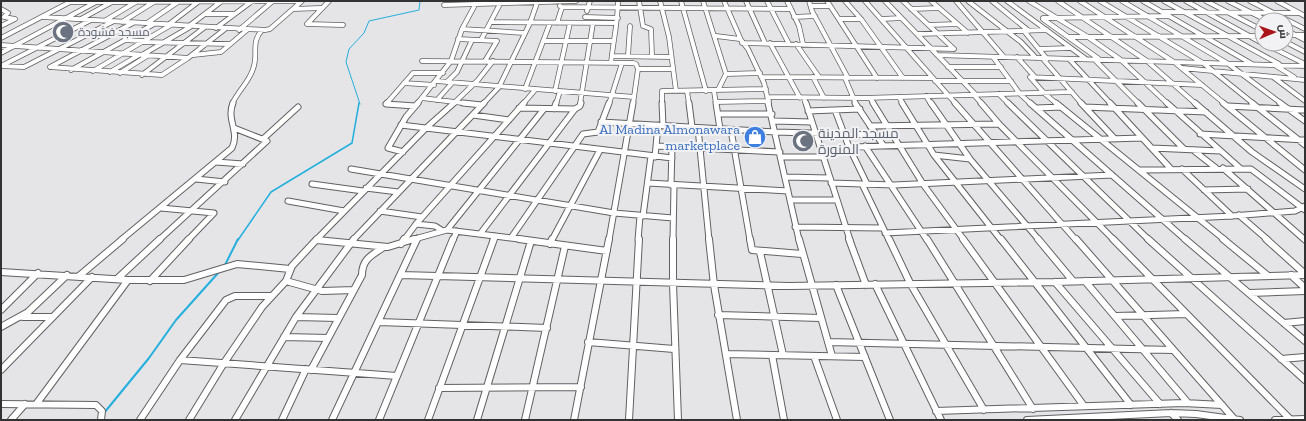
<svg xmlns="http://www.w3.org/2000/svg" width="1306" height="421" font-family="'Zilla Slab',Cairo,serif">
<rect width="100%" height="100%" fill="#e5e5e8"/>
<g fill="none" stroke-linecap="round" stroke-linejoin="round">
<!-- stream-far2 -->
<path stroke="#24afdd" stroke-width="1" d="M360,104L346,62L349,49L364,33L369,21L419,10L420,1"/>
<!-- stream-far1 -->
<path stroke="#24afdd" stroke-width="1.5" d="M238,240L271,192L352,143L359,103"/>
<!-- stream -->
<path stroke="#24afdd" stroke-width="2" d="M225,265L238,239
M104,413L149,358L176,320L219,272"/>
<!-- minor-far2 casing -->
<g stroke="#616163" stroke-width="5.5">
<path id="minor-far2" d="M329,1L307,24L343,25
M639,1L643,26L651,29L652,56
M660,1L669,37L676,91
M681,1L706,91
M703,1L726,74L718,90
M724,1L741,40L748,49L764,83L769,104
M746,1L765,43
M767,1L789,44
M809,1L812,11L848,78
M827,1L877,78
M845,1L861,19L903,78
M865,1L956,104
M885,1L976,95
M903,1L954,49
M931,1L968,33
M956,1L1004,57
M968,1L1021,42L1036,58
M992,1L1029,31
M1007,1L1086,59
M1029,1L1088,37L1121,60L1168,104
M1058,1L1147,61L1196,104
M1080,1L1174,62L1225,104
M1100,1L1203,63L1254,104
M1122,1L1227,63L1282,104
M1143,1L1252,64
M1164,1L1279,64
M1186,1L1262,43
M1206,1L1262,30
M1228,1L1266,20
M1250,1L1305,29
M1277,1L1305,16
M70,2L301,1
M444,5L576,1
M812,6H830
M562,7L791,9L787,1
M1,9L8,13
M293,9L321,8
M791,9L799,26L803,44
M911,9L939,8
M587,11L590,1
M1163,12L1298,13
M205,14H234
M43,17L265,30L270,29L302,1
M585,17L618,18
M794,17L815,16
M1043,18L1169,16
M81,19L112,2
M839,19H861
M882,19L901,18
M1043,19L1099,59
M106,20L136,2
M122,22L154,2
M492,22L616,23
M147,23L178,2
M557,23L562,7L560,6
M168,25L198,2
M929,25L957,24
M1,26L15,19L4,17L8,13
M189,26L222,1
M216,28L251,2
M462,29L525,33
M239,30L273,1
M1286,30L1305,40
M1024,31L1047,59
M917,34L1047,30
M1286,35H1305
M716,36L740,39
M1069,37L1262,36
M1,38L72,1
M458,39L497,41L485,61
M124,40L143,41
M481,40L500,4
M544,41H613
M143,42L230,44
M1286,42L1305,52
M742,43L954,49
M770,43L800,98
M796,44L819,77
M1265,44L1305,64
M1,45L188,58
M1040,49L1070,48
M1,53L96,2
M142,55L190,27
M193,55L221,52L247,30
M937,55L1305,66
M612,56L671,57
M628,56L630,26
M993,57L1020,94L1031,104
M1017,57L1035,77
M1043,59L1082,104
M1069,59L1111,104
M1095,60L1139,104
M422,61L633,63L636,64L638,69L633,104
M611,63C613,42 618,22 618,1
M1,66L24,67L114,21
M1,66L91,20
M1276,66L1294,77
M50,67L162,75L188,58L225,29
M50,67L133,23
M948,67H1001
M1182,68L1305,80
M638,69H672
M71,70L154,24
M93,71L171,25
M110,72L139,55
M120,73L147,56
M726,74L760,73
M142,75L205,27
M761,77L932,78
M813,77L824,98
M1030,77L1044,93L1057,104
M1030,77L1202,85
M1273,77L1305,101
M845,78L856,104
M437,81L634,97
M935,81H1011
M447,82L457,72L472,40
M404,83L434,85
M525,89L550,23
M555,91L570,23
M687,91L689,104
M714,91L716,104
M999,94L1009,104
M974,95L982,104
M926,96L931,104
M768,97L864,98L1072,92
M899,97L903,104
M422,98L471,104
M804,98L806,104
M870,98L874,104
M437,100L452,83
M716,102L769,101
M232,104C238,91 249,82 253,69C259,53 250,44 262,30
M386,104L413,73H443
M417,104L451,61L462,29L475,5
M453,104L478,80L493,61
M483,104L499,87L530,23L537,3
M523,104L535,90
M556,104L560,91
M580,104L593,23
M609,104L622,63
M662,104V91L766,89"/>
</g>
<!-- minor-far1 casing -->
<g stroke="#616163" stroke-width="7">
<path id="minor-far1" d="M387,103L386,104L415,106
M463,103L482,105
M662,103L663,126
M689,103L692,127
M716,103L720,129
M768,103L799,240
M806,103L850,240
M855,103L883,145
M873,103L923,184L964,240
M902,103L934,155L1001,240
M931,103L970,159L1039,240
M955,103L1076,240
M981,103L999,124L1114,240
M1008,103L1149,240
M1030,103L1186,240
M1056,103L1225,240
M1081,103L1115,139
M1110,103L1171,169
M1138,103L1184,149
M1167,103L1240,168
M1195,103L1252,152L1305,189
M1223,103L1305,170
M1252,103L1305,145
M1280,103L1305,121
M1228,106L1305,110
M1085,107L1206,112
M519,108L575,109
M1037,108L1061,107
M554,109L556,103
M835,110L849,147L867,184
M808,111L860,109
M718,114H772
M473,115L509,120
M774,121L811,122
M601,122L776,132L876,135
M401,125L672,158
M870,126L999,124
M698,128L709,240
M731,130L750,240
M1200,134L1305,140
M263,139L298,107
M656,146L780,152
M865,146L927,240
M849,147L1142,138
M1152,148L1220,151
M1193,150L1216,168
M403,152L388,148L406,117L418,103
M934,155L970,159
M655,157L658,125
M781,157H822
M216,162L243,164
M1223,168L1305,240
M351,169L614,213L673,218
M1182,169L1232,216
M1139,170L1251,169L1305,210
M785,177L829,178
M196,179L225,182
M648,183L788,191
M831,183L894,185L1112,175
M312,184L363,191
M862,184L889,240
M671,185L672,147
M366,188L398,192
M1204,190L1248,189
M790,200H836
M288,201L344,211
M161,208L214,213L188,240
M380,211L422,217
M1239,215L1268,240
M643,216L651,156
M416,224L435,226L443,231
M795,227L883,228
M447,230L544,109
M885,233L1232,216L1295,211L1305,206
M480,234L575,109L580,106L581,103
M511,238L583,134L598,132L609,103
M121,240L232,148C240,132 226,119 233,103
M159,240L267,141L234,128
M316,240L426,128L454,103
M317,240H322
M353,240L484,103
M404,240L416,224L524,103
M411,240L447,230L527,240
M417,240L418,238
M453,240L457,231
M493,240L495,236
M552,240L600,150
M609,240L633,103
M638,240L640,216
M673,240L674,185"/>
</g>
<!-- minor casing -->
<g stroke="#616163" stroke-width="8">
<path id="minor" d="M519,239L607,251
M673,239V284L678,420
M709,239L714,285L737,420
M750,239L752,250L802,254
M799,239L832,356
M849,239L866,285
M889,239L910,283L984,410
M927,239L1033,409
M963,239L1084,406
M1001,239L1131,405
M1038,239L1073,281
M1076,239L1235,420
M1113,239L1290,419
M1148,239L1305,380
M1185,239L1305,341
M1223,239L1267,275
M1266,239L1305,274
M317,240L388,247L414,239
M401,244L404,239
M550,244L552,239
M760,252L783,355
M1,272L128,280L37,403
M401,275L789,286L1055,282L1305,275
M1291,275L1305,288
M79,276L123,239
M117,279L160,239
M128,280H184L237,264L290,269
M150,281L189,239
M286,281L322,291L354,290
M1085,281L1188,403
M1055,282L1160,404
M875,284L941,420
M836,285L890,420
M1249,293L1305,291
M1,310L38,273
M718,315L820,318
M1116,316L1186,314
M23,317H52
M296,317L338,318
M379,322L547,328
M1284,323L1305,321
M1,327L28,312L67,275
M284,337L328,338
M588,342L674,349
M828,342L1173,350
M726,354L865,357
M772,355L784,420
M814,356L837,420
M1281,359L1305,357
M180,360L397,376
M1,370L92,277
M311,370L362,275C362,259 372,255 384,247
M439,388L581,387
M1,404L96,405L102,411L101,420
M936,411L1184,403L1222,405
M1171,413L1178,420
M11,420L25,404
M140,420L180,360L226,300L235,296H272
M189,420L224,363L262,307L286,281L292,266L317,239
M235,420L296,317L354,239
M282,420L306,369
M332,420L417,239
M379,420L453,239
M428,420L494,239
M477,420L531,241
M525,420L565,246
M574,420L609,239
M629,420L639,239
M1027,420L1171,413L1196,414L1240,420
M1275,420L1305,419"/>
</g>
<!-- minor-far2 -->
<use href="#minor-far2" stroke="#fff" stroke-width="4"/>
<!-- minor-far1 -->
<use href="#minor-far1" stroke="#fff" stroke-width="5"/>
<!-- minor -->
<use href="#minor" stroke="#fff" stroke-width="6"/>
</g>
<!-- icons -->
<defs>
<g id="mosque-disc" transform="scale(1.15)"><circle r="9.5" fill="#6b7280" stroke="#f2f2f5"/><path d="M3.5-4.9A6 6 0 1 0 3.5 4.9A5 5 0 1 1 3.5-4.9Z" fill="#fff"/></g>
<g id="shop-disc" transform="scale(1.15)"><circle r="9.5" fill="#3f7fe0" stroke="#f2f2f5"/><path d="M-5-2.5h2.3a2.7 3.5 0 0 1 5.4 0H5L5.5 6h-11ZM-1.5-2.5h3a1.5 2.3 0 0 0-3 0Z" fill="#fff"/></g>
</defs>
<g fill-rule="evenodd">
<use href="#mosque-disc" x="63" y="32"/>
<use href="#shop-disc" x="755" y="137"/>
<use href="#mosque-disc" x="803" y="141"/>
</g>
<g text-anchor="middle" stroke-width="4" stroke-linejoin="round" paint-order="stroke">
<!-- far-worship labels -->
<g font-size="12" fill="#5b616d" stroke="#f2f2f5" text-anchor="start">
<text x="78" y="36">مسجد فشودة</text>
</g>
<!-- shop labels -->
<g font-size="14" fill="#366cbe" stroke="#f2f2f5" text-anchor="end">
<text x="740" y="134">Al Madina Almonawara<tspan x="740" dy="16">marketplace</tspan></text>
</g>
<!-- worship labels -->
<g font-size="14" fill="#5b616d" stroke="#f2f2f5" text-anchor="start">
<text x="818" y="138">مسجد المدينة<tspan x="818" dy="16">المنورة</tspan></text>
</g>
</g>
<!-- border -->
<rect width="1306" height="421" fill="none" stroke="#323233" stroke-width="4"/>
<!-- north arrow -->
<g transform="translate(1274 32) rotate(88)"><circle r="19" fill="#f2f2f5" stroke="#a5a5a7"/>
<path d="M0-3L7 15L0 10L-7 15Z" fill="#a9151a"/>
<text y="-6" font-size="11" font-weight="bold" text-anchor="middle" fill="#323233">ش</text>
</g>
</svg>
